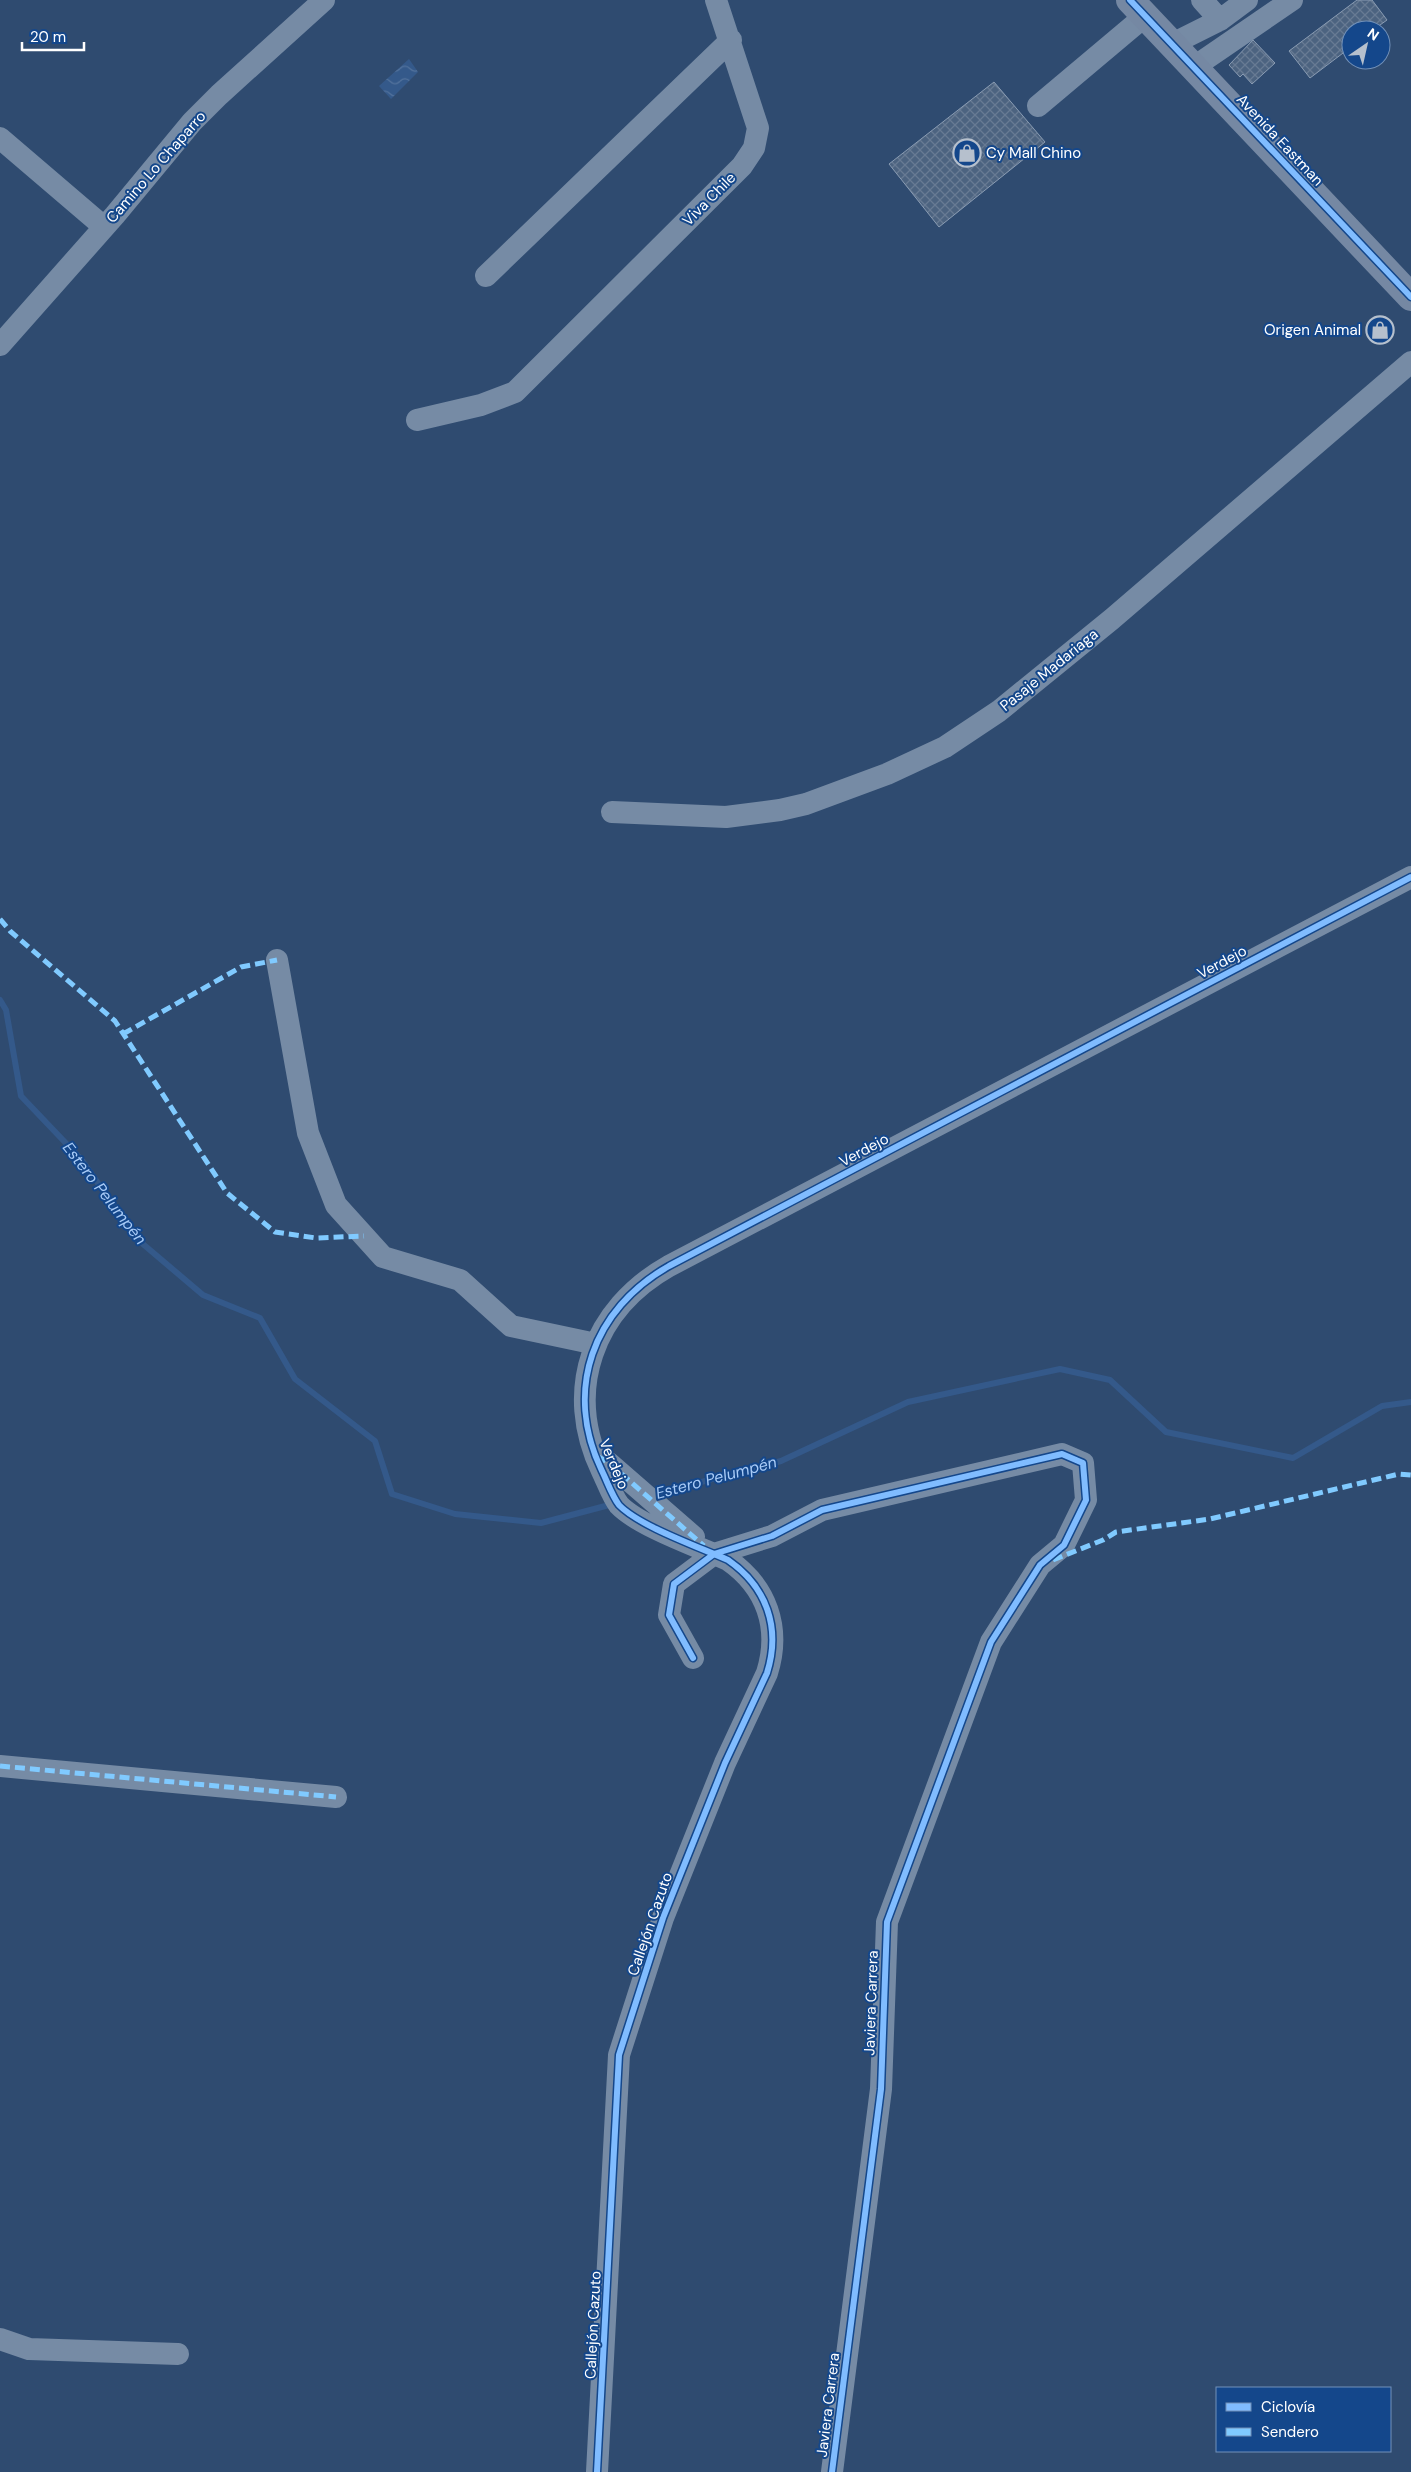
<svg xmlns="http://www.w3.org/2000/svg" width="1411" height="2472" font-family="'DM Sans',sans-serif">
<defs>
<pattern id="water-waves" width="16" height="10" patternUnits="userSpaceOnUse" patternTransform="scale(1.25)"><rect width="16" height="10" fill="#34598a"/><path d="M0 5q4-4 8 0t8 0" fill="none" stroke="#52729c"/></pattern>
<pattern id="building-cross-hatch" width="8" height="8" patternUnits="userSpaceOnUse" patternTransform="scale(1.25)"><rect width="8" height="8" fill="#4c6380"/><path d="M0 0l8 8M0 8l8-8" fill="none" stroke="#677a93"/></pattern>
</defs>
<rect width="100%" height="100%" fill="#2f4b70"/>
<!-- water -->
<path fill="url(#water-waves)" d="M409,59L418,72L391,99L379,86Z"/>
<g fill="none" stroke-linecap="round" stroke-linejoin="round">
<!-- stream -->
<path stroke="#34598a" stroke-width="6" d="M0,1000L6,1010L21,1096L81,1159L137,1239L203,1295L260,1318L295,1379L375,1441L392,1494L455,1514L541,1523L613,1504
M652,1495L781,1461L908,1402L1060,1369L1110,1380L1166,1432L1293,1458L1382,1406L1411,1402"/>
</g>
<!-- building -->
<path fill="url(#building-cross-hatch)" stroke="#8a9cb3" d="M1357,0H1372L1387,20L1373,30H1351V47L1310,78L1289,51Z
M1253,40L1275,63L1252,84L1243,74L1240,77L1229,65Z
M994,82L1045,142L939,227L889,164Z"/>
<g fill="none" stroke-linecap="round" stroke-linejoin="round">
<!-- minor -->
<path stroke="#768ba5" stroke-width="22" d="M1220,20L1247,0
M1172,44L1220,20L1202,0
M1194,67L1292,0
M1038,106L1145,16
M0,138L104,227
M486,276L731,40
M0,345L115,215L192,122L219,95L324,0
M417,420L481,405L515,392L742,166L754,148L758,128L716,0
M612,812L726,817L780,810L806,804L887,774L945,747L999,711L1112,619L1411,362
M277,960L308,1133L336,1205L383,1257L460,1280L511,1326L596,1344
M596,1455L609,1463L694,1537
M693,1658L669,1615L674,1584L714,1554L772,1536L822,1510L1062,1454L1083,1463L1086,1500L1064,1545L1040,1565L991,1642L887,1922L881,2089L832,2472
M0,1766L336,1797
M0,2339L29,2349L178,2354
M597,2472L619,2055L663,1918L725,1763L767,1673C781,1628 767,1587 728,1560C699,1547 639,1526 619,1505C612,1496 607,1481 602,1471C563,1390 593,1309 669,1266L1411,877"/>
<!-- major -->
<path stroke="#7588a3" stroke-width="28" d="M1130,0L1411,297"/>
<!-- quiet -->
<path stroke="#80caff" stroke-width="5" stroke-dasharray="10 5" stroke-linecap="butt" d="M0,919L10,931L115,1021L227,1193L275,1232L316,1238L364,1236
M123,1034L241,967L277,960
M597,1456L609,1463L704,1546
M1053,1560L1103,1540L1116,1532L1210,1519L1399,1474L1411,1475
M0,1766L336,1797"/>
<!-- cycleway casing -->
<g stroke="#14478b" stroke-width="9">
<path id="cycleway" d="M1130,0L1411,297
M693,1658L669,1615L674,1584L714,1554L772,1536L822,1510L1062,1454L1083,1463L1086,1500L1064,1545L1040,1565L991,1642L887,1922L881,2089L832,2472
M597,2472L619,2055L663,1918L725,1763L767,1673C781,1628 767,1587 728,1560C699,1547 639,1526 619,1505C612,1496 607,1481 602,1471C563,1390 593,1309 669,1266L1411,877"/>
</g>
<!-- cycleway -->
<use href="#cycleway" stroke="#80bcff" stroke-width="6"/>
</g>
<!-- icons -->
<defs>
<g id="shop-ring" transform="scale(1.4375)"><circle r="9.5" fill="#14478b" stroke="#b6c0cd" stroke-width="1.5"/><path d="M-5-2.5h2.3a2.7 3.5 0 0 1 5.4 0H5L5.5 6h-11ZM-1.5-2.5h3a1.5 2.3 0 0 0-3 0Z" fill="#b6c0cd"/></g>
</defs>
<g fill-rule="evenodd">
<use href="#shop-ring" x="967" y="153"/>
<use href="#shop-ring" x="1380" y="330"/>
</g>
<g text-anchor="middle" stroke-width="4" stroke-linejoin="round" paint-order="stroke">
<!-- street labels -->
<g font-size="15" fill="#fff" stroke="#14478b">
<text transform="translate(1280 140) rotate(47)" y="5">Avenida Eastman</text>
<text transform="translate(156 167) rotate(-49)" y="5">Camino Lo Chaparro</text>
<text transform="translate(709 199) rotate(-45)" y="5">Viva Chile</text>
<text transform="translate(1049 670) rotate(-39)" y="5">Pasaje Madariaga</text>
<text transform="translate(1222 962) rotate(-28)" y="5">Verdejo</text>
<text transform="translate(864 1150) rotate(-28)" y="5">Verdejo</text>
<text transform="translate(614 1464) rotate(67)" y="5">Verdejo</text>
<text transform="translate(650 1924) rotate(-71)" y="5">Callejón Cazuto</text>
<text transform="translate(871 2003) rotate(-88)" y="5">Javiera Carrera</text>
<text transform="translate(593 2325) rotate(-87)" y="5">Callejón Cazuto</text>
<text transform="translate(828 2405) rotate(-83)" y="5">Javiera Carrera</text>
</g>
<!-- poi labels -->
<g font-size="15" fill="#fff" stroke="#14478b" text-anchor="start">
<text x="986" y="158">Cy Mall Chino</text>
<text x="1361" y="335" text-anchor="end">Origen Animal</text>
</g>
<!-- water labels -->
<g font-size="16" font-style="italic" fill="#a8cbf7" stroke="#14478b">
<text transform="translate(105 1193) rotate(52)" y="6">Estero Pelumpén</text>
<text transform="translate(716 1477) rotate(-15)" y="6">Estero Pelumpén</text>
</g>
</g>
<!-- legend -->
<rect x="1216" y="2387" width="175" height="65" fill="#14478b" stroke="#7291b9"/>
<rect x="1226" y="2403" width="25" height="8" fill="#80bcff" stroke="#7291b9"/>
<text x="1261" y="2412" font-size="15" fill="#ffffff">Ciclovía</text>
<rect x="1226" y="2428" width="25" height="8" fill="#80caff" stroke="#7291b9"/>
<text x="1261" y="2437" font-size="15" fill="#ffffff">Sendero</text>
<!-- north arrow -->
<g transform="translate(1366 45) rotate(34)"><circle r="24" fill="#14478b" stroke="#7291b9"/>
<path d="M0-4L9 19L0 12L-9 19Z" fill="#b6c0cd"/>
<text y="-8" font-size="14" font-weight="bold" text-anchor="middle" fill="#ffffff">N</text>
</g>
<!-- scale -->
<path d="M22 42v8h62v-8" fill="none" stroke="#ffffff" stroke-width="2.5"/>
<text x="30" y="42" font-size="15" fill="#ffffff" stroke="#14478b" stroke-width="4" paint-order="stroke">20 m</text>
</svg>
